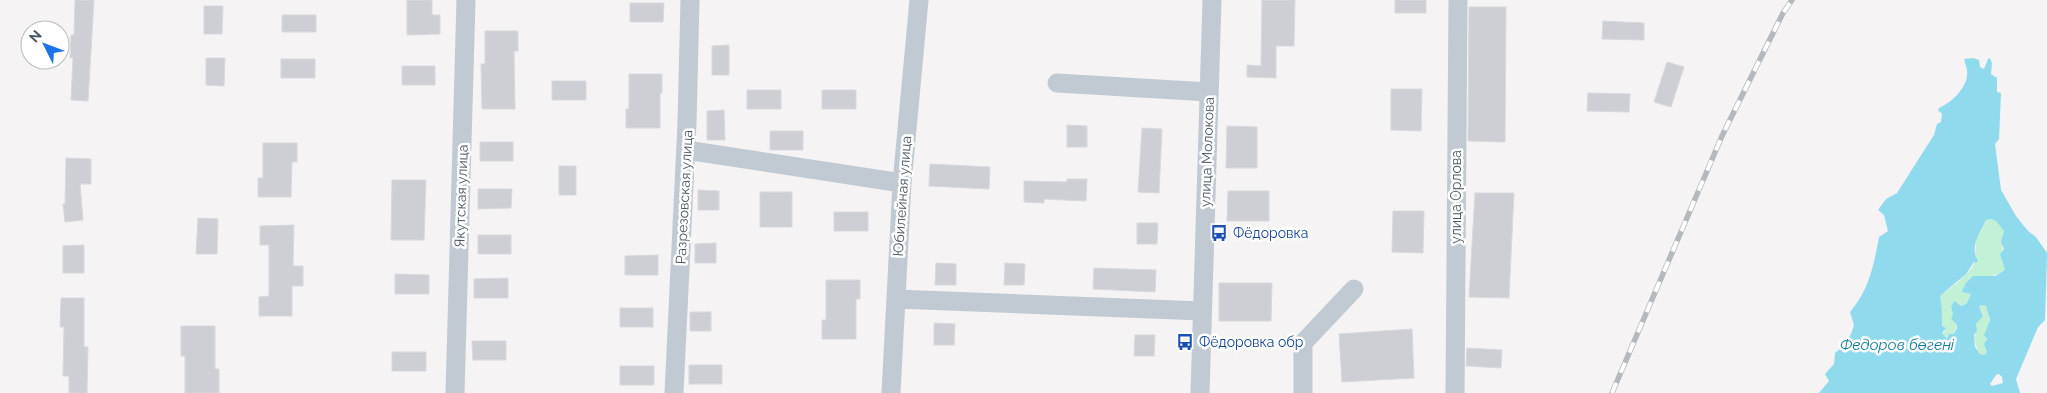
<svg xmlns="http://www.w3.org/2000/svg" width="2047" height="393" font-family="Raleway,sans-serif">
<rect width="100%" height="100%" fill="#f5f3f3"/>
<!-- green -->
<path fill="#c3f1d5" d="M1991,219L1996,221L2005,231C2000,239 2004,248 2001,257L2005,270C1993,277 1979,279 1965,284L1962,292L1971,294L1967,303L1964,305L1961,306L1956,301L1951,306C1954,322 1963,327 1947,339L1942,333L1945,331C1939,320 1941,307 1940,296L1957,283L1972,268L1975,261L1976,240L1986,220Z
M1982,305L1986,306C1988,315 1992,321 1986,329C1987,337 1984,345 1987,352L1984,355L1980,354C1974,345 1974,335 1976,325C1977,321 1981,318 1983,314L1979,306Z"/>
<!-- water -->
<path fill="#90daee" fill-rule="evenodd" d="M1973,58L1979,60L1980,67L1984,69L1988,59L1990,58L1992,63L1991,74L1997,78V92L2001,93L1999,139L1995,144L2001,190L2016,216L2028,231L2036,237L2047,253L2045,320L2038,327L2016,379L2020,393H1819L1829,381L1825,374L1834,364L1835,353L1840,349L1843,352L1845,343L1851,334L1854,325L1850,312C1869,290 1874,265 1879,237L1888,231L1884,215L1878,210L1886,199L1897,193L1934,135L1937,124L1941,122L1942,114L1938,110L1939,108C1951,103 1969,87 1967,71C1967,67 1965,64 1964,59ZM1991,219L1996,221L2004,231L2001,242L2004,249L2000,254L2005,270L1995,276H1973L1965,284L1962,292L1971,294L1967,303L1964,305L1961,306L1955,301L1951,306L1953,315L1951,319C1958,324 1959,328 1953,334H1949L1947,339L1942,333L1946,328L1942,326C1942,315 1942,306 1940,296L1966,274L1974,262L1976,263L1978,261C1969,247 1980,233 1986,220ZM1982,305L1986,306L1990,320L1984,335L1987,339L1984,344L1987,352L1984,355L1980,354L1975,347L1974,334L1977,331L1976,324L1983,316L1979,306ZM1999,374L2002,377L2003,383L1992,386L1990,384L1996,375Z"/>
<!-- building -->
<path fill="#cdcfd5" stroke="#d7d9de" d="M75,0H94L88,101L71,100L73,58H70L71,35H74Z
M407,0H432V15H440V34L407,35Z
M1262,0H1295L1294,46H1276V78L1247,77V65L1261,66Z
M1395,0H1426V13H1395Z
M630,3H664L663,22H630Z
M204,6H223L222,34H204Z
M1469,7H1506L1505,142L1468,141Z
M282,15H316V32H282Z
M1603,21L1644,23V40L1602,39Z
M485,31H518V51H514L515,109H482L481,64H485Z
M729,45V75H712V46Z
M206,58H225L224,86L206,85Z
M281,59H315V78H281Z
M1667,62L1684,67L1671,107L1654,102Z
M402,66H435V85H402Z
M629,74H662V93H660V128H626V109H629Z
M552,81H586V100H552Z
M1391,89H1422L1421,131L1391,130Z
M747,90H781V109H747Z
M822,90H856V109H822Z
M1588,93L1630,94L1629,112L1587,111Z
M724,110L725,140H707V111Z
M1067,125L1087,126V147H1067Z
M1227,126L1257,127V168H1226Z
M1142,128L1162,129L1159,193L1138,192Z
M770,131H803V150H770Z
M480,142H513V161H480Z
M263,143H297V162H292L291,197H258V178H263Z
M66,158L91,159V184H80L83,220L65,222L63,204H65Z
M930,164L990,167L989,189L929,186Z
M559,166H576V195H559Z
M1067,179H1087L1086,201L1044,199V203L1024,202V181L1067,182Z
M392,180H426L424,240H391Z
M478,189H512L511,208L478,209Z
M698,190L719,191V210H698Z
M1228,191H1269V221H1227Z
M760,192H792V227H760Z
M1475,193H1514L1509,298L1469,297Z
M1393,211H1424L1423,253L1392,252Z
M834,212H868V231H834Z
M198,218L218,219L217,254H196Z
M1137,223H1158L1157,244H1137Z
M294,225L293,266H303V286H292V316H259V297L269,296V245H260V226Z
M478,235H511V254H478Z
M716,243V263H695V244Z
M84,245V273H63V246Z
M658,255V275H625V256Z
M936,263L956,264V285H935Z
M1005,263L1025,264L1024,285H1004Z
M1094,268L1156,270L1155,292L1093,289Z
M395,274L429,275V294H395Z
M508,278V298H474V279Z
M826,280H860V299H856V339H822V320H826Z
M1219,283H1272L1271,321H1219Z
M61,298H84V347H88L87,393H69V376H63L64,327H60Z
M620,308H653V327H620Z
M690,312H711V331H690Z
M934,323L955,324L954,345H934Z
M181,326H215V369H219V393H185V356H181Z
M1412,329L1414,378L1342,382L1339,334Z
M1135,335H1155L1154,356H1134Z
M472,341H506V360H473Z
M1467,348L1502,350L1501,368L1466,366Z
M392,352H426V371H392Z
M689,365H722V384H689Z
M620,366H654V385H620Z"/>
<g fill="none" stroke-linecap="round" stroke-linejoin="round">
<!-- minor -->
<path stroke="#c1cad2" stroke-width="19" d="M1057,83L1209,92
M686,150L902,183
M896,299L1202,311
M455,393L466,0
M674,393L687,123L690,0
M891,393L902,183L919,0
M1200,393L1212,0
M1303,393V343L1354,289
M1455,393L1458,0"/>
<!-- rail casing -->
<g stroke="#b5b8bd" stroke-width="5.5">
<path id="rail" d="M1612,393L1722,136L1783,13L1792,0"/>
</g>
<!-- rail -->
<use href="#rail" stroke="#fff" stroke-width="4" stroke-dasharray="11" stroke-linecap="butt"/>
</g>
<!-- icons -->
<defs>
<g id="bus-bare" transform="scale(1.35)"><path d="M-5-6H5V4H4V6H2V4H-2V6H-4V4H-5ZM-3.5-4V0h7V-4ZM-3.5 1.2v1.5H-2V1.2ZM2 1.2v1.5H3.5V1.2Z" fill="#1a4fb4" stroke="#fff" stroke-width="2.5" paint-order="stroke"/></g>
</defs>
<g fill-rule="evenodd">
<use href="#bus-bare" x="1219" y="233"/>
<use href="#bus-bare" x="1185" y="342"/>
</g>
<g text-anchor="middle" stroke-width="5" stroke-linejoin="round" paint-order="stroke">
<!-- street labels -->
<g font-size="14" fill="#4a5661" stroke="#fff">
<text transform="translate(1207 152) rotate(-88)" y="5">улица Молокова</text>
<text transform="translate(461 196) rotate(-88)" y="5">Якутская улица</text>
<text transform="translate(902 196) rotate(-86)" y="5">Юбилейная улица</text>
<text transform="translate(684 197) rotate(-87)" y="5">Разрезовская улица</text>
<text transform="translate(1456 197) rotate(-90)" y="5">улица Орлова</text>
</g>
<!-- transit labels -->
<g font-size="14" fill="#164399" stroke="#fff" text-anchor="start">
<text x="1233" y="238">Фёдоровка</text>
<text x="1199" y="347">Фёдоровка обр</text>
</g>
<!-- water labels -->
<g font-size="15" font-style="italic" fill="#0c7c9b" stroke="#fff">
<text x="1897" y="350">Федоров бөгені</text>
</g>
</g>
<!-- north arrow -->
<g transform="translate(45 45) rotate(312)"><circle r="24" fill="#ffffff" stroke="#b7bbc0"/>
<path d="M0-4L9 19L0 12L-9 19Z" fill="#1a73e8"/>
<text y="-8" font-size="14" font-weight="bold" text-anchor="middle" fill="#4a5661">N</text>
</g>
</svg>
